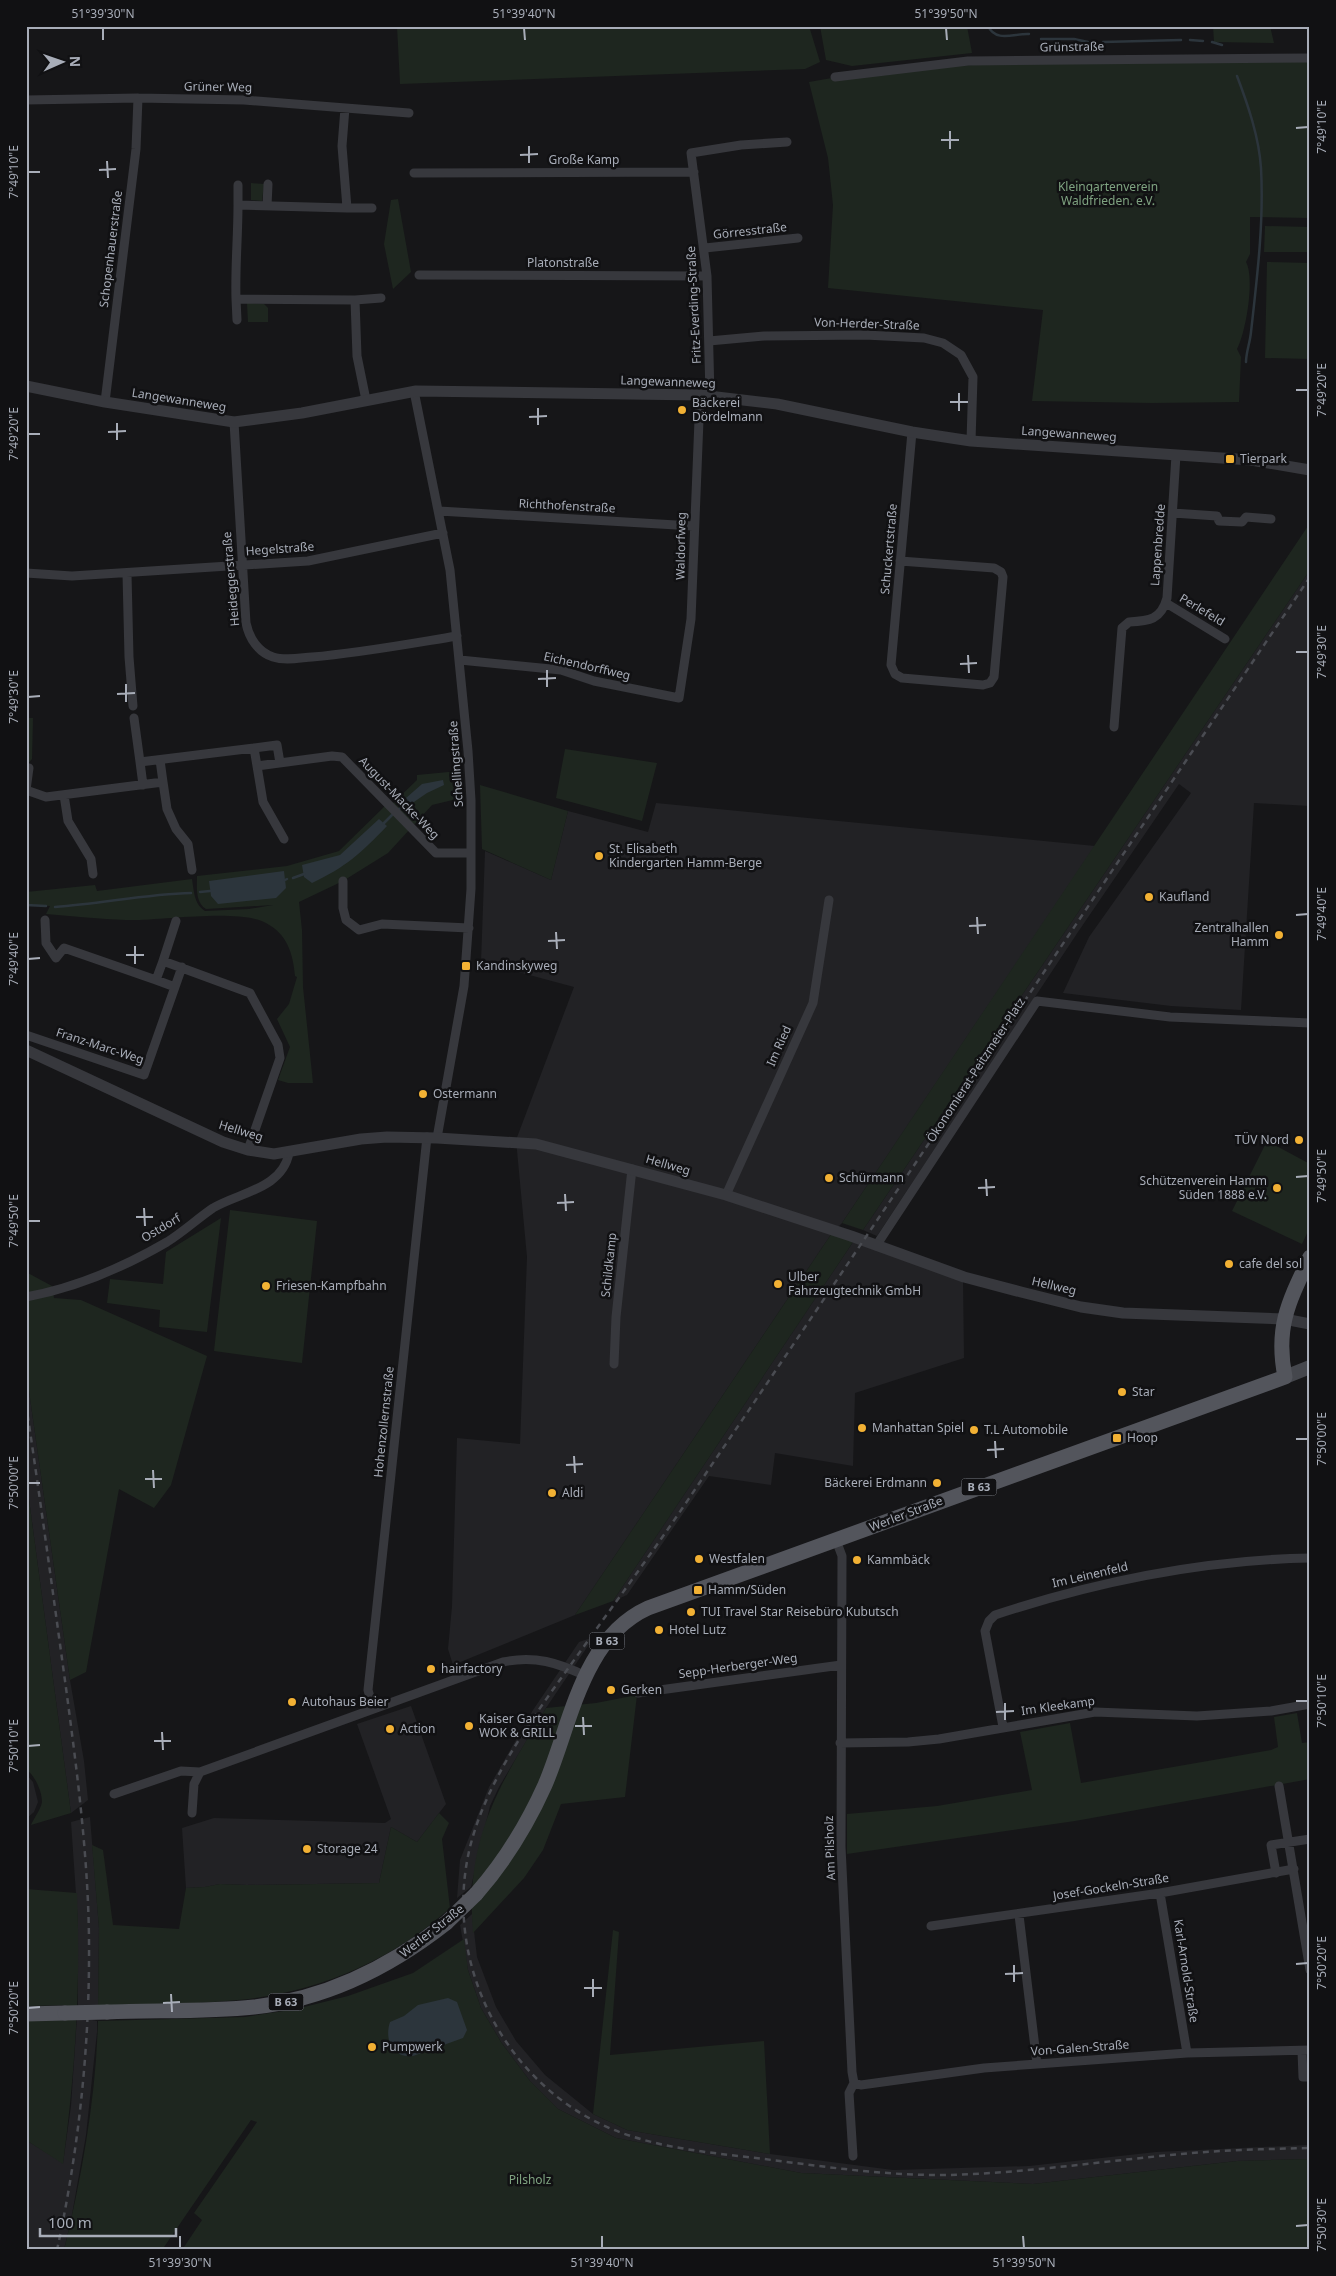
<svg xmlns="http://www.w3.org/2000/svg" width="1336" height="2276" font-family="'Noto Sans',sans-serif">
<rect width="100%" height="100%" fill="#161618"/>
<!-- built -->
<path fill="#222225" d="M1310,570V806L1254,803L1241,1010L1171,1006L1063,993L1089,937L1191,793L1179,784L1078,932L877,1236L863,1230Z
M656,803L1095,846L842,1223L832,1233L575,1615L453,1665L448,1649L452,1606L457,1438L520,1444L527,1257L516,1140L574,987L481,962L485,851L551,880L568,811L648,832Z
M853,1242L963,1279L964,1358L855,1393L853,1466L775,1453L771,1485L709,1476L627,1595L613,1601Z
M26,1370L70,1680L84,1761L88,1800L71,1813L26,1477Z
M594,1637L546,1708L499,1787L490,1806L471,1887L457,1898L460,1860L489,1787L533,1710L579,1642Z
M411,1706L446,1804L417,1842L391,1827L379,1883L247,1885L220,1884L205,1887L186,1888L182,1828L214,1818L385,1823L391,1819L357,1724Z
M26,1774L33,1782L38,1802L34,1812L26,1819Z
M90,1817L99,1928L98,2006L78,2007V1923L71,1822Z
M472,1914L477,1957L496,2007L516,2041L545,2075L593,2114L627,2130L770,2154L893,2170L1029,2166L1156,2152L1306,2145H1310V2159L1237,2161L1033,2184L801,2173L616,2138L558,2109L530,2081L501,2042L481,2008L468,1970L460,1925Z
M77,2017L97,2021V2032L86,2135L71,2220L64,2250H26V2140L63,2163L71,2106Z"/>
<!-- green -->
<path fill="#1e261f" d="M397,26H809L820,62L805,69L400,84Z
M820,26H967L972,53L852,66L826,60Z
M1213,26H1270L1274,43L1214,42Z
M1310,61V218L1250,217V254L1246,262C1255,278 1246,332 1237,349L1241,357L1239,402L1152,403L1032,401L1043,310L828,288L833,205L828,158L809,82C897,65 989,64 1078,63C1155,62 1232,62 1310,61Z
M251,183L264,184L262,201L251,200Z
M398,199L411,272L393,289L384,244L391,200Z
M1265,226L1310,227V252H1264Z
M1267,262L1310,263V359L1265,358Z
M247,303L264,304L268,308V322H248Z
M1310,523V570L863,1230L842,1223Z
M26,718H33L32,759L26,766Z
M565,749L657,763L642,821L556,798Z
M459,771L461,798L432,805L388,853L343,881L299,902L302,930L303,987L313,1083H288L278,1080L290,1047L277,1019L289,1004L297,977L295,976C293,953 287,934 266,923C238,908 161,921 126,920C100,919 73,916 46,914L50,906L26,905V892L95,885L97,891L192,879C194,891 194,904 205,911L249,909L273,905L206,909C195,902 197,887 197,876L287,866L339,851L387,804L390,806L417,780V775Z
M480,785L568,811L551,880L482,849Z
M1267,1141L1310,1164V1227L1302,1244L1232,1211Z
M230,1210L317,1221L302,1363L214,1351Z
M221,1218L207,1332L159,1327L160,1310L107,1303L110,1279L163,1284L166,1252Z
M832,1233L853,1242L613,1601L575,1615Z
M26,1272L52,1286L54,1298L81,1300L207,1356L171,1485L154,1508L119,1489L86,1672L70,1680L26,1370Z
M26,1477L71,1813L31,1825C34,1818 41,1809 42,1802C42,1791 35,1776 26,1769Z
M637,1695L625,1797L561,1804L543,1850L524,1878L473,1933C465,1837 499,1786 546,1708L596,1703Z
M1297,1713L1302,1743L1310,1742V1779L1075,1821L847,1854V1814L937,1806L1032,1790L1020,1732L1070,1723L1081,1783L1271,1750L1278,1747L1274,1717Z
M439,1813L449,1823L442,1839L450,1908C392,1961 315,1993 238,2000C192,2005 144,2004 98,2006L99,1928L92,1845L103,1850L113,1925L179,1929L186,1888L205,1887L220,1884L247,1885L379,1883L391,1827L417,1842Z
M26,1889L77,1893C81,1984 75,2073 63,2164L26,2140V2019L68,2005L26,2006Z
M613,1930L619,1932L610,2055L764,2041L770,2154L627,2130L593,2114Z
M464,1939L468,1970L481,2008L501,2042L530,2081L558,2109L616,2138L801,2173L1033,2184L1237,2161L1310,2159V2250H182L202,2220L194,2213L257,2122L251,2120L162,2250H64C82,2176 96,2097 98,2021L245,2017L296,2009L348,1996L413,1973Z"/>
<!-- water -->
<path fill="#2c353c" d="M443,780L444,785L427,793L411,804L406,798L422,784Z
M379,819L387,826C361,853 346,867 312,883L304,877L302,865L340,855Z
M284,871L286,888L276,898L218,904L211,896L209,881Z
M448,1998L457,2002L467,2030L463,2038L413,2056C393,2058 384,2040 390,2022L404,2016L418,2005Z"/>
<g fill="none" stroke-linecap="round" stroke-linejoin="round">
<!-- stream -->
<path stroke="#2c353c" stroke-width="2.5" d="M988,26C996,43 1015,33 1029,34
M1041,39H1074L1088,42
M1190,40L1203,41
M1103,42L1181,40
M1212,42L1222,45
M1237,76C1248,105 1259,137 1261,168C1264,223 1257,278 1251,332C1250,343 1246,352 1246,362
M399,809L408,801
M384,823L392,815
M293,878L304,874
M285,880L287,879
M200,892L210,891
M26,905L46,906
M55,907C101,904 145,894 191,893"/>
<!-- minor -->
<path stroke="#37383d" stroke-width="9" d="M835,77L968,61L1310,58
M26,100L138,98L244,100L409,113
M345,108L342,146L347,208L238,205C238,237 235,267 236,299L355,300L357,356L366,400
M414,173L694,172
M238,205V185
M267,206L268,184
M347,208H372
M705,248L798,238
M419,275L707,276
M236,299L237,320
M355,300L381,298
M709,341L764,336L865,335L924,338L943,343L961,355L973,377L971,441
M414,391L450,570L468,751L471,800V889L464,986L437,1138
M710,396L707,276L691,153L741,145L787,142
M105,402L136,149L138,98
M234,422L246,623C249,638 258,652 273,657C285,661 299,658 312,657C360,653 408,644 457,636
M439,511L693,526
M1173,513L1217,516L1219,521L1242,522L1246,517L1271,519
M900,561L994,568L1001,572L1003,577L994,677L990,683L983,685L902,678L895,674L891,665L912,432
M26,573L72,576L308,561L443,533
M127,574L129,657L133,706
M1166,603L1225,639
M460,660L561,670L594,681L679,698L691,619L700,395
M134,718L140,762L254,748L257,766L332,756L342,757L436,853H471
M1114,727L1122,628L1129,622C1149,621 1161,620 1167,598L1176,455
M254,748L277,745L280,763
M140,762L143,785
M257,766L263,802L284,839
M29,768L26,790L46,797L163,782L160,760
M163,782L167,809L176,829L188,844L192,870
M64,795L68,821L91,859L93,874
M343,881V908L346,920L359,930L382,924L469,928
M45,920L46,943L56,958L64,948L156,980L163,961L250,993L278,1045L280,1058L248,1150
M163,961L176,921
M156,980L175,987
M26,1035L144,1075L182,967
M726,1195L813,1003L829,900
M876,1246L1037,1001L1170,1017L1310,1023
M26,1297C75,1288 124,1267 167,1242C183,1232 197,1219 213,1208C240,1192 282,1189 289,1153
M614,1364L616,1317L632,1169
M836,1540L842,1556L841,1847L852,2072L854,2083L849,2093L853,2156
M638,1693L841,1665
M373,1708L368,1690L427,1137
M1003,1727L985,1631L989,1621L995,1615C1098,1581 1202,1560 1310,1558
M840,1743L908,1742L939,1739L1095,1712L1197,1716L1271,1711L1310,1704
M1279,1786L1310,1970
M114,1794L181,1771L200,1772L503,1662C535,1655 558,1663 586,1676
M192,1813L194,1784L200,1772
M1276,1873L1271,1845L1310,1839
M1160,1893L1187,2053
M1019,1915L1037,2064
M931,1926L1160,1893L1294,1869
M1302,2051L1303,2077H1310
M854,2083L861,2085L984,2068L1037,2064L1187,2053L1310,2050"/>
<!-- tertiary -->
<path stroke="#37383d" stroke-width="11" d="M26,386L105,402L234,422L302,413L416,391L700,395L777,404L912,432L971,441L1251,460L1310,470
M26,1050L223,1142L248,1150L274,1154L361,1139L387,1137L437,1138L536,1144L726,1195L851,1236L964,1277L1021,1292L1081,1307L1123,1313L1284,1319L1310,1324"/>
<!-- secondary -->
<path stroke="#45474d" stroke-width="14" d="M1285,1377L1310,1367"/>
<!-- primary -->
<path stroke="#53555c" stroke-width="15" d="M476,1894C505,1861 527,1825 545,1785C571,1724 582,1638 648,1608L1285,1377C1275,1327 1289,1301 1310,1257
M107,2012C155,2010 206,2012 254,2007C326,1999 390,1967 446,1923
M26,2014L65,2013"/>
<!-- rail -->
<path stroke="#4a4c52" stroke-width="2.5" stroke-dasharray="6 5" stroke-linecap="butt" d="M1310,577C1105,880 902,1185 696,1488C658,1545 617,1600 577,1656C535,1715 488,1776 470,1847C445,1950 492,2060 582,2114C635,2146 696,2151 756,2158C820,2166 884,2176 949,2175C1026,2173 1104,2161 1181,2154C1224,2150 1267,2149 1310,2148
M26,1404C40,1498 53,1593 66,1688C77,1771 88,1855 89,1939C90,2044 79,2148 57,2250"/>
<!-- primary-bridge -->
<path stroke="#53555c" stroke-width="15" d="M446,1923L476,1894
M65,2013L107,2012"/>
</g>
<!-- ticks -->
<path fill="none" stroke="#a8adb8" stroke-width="2" d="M103,28V40M524,28L525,40M946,28L947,40M1296,128L1308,127M950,131V149M941,140H959M529,146V163M520,155L538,154M107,161L108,178M99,170L116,169M28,172H40M1296,390H1308M959,393V411M950,402H968M538,408V425M529,417L547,416M117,423V440M108,432L126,431M28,434H40M1296,652H1308M968,655L969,673M960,664L977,663M547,670V687M538,679L556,678M126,684V702M117,694L135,693M28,697L40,696M1296,915L1308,914M977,917L978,934M969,926L986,925M556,932L557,949M548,941L565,940M135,946V964M126,955H144M28,959L40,958M1296,1177L1308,1176M986,1179L987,1196M978,1188L995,1187M565,1194L566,1211M557,1203L574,1202M144,1208L145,1226M136,1217H153M28,1221H40M1296,1439H1308M995,1441L996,1458M987,1450L1004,1449M574,1456L575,1473M566,1465L583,1464M153,1470L154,1488M145,1479H162M28,1483H40M1296,1701H1308M1005,1703V1720M996,1712L1014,1711M583,1717L584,1735M575,1726H592M162,1732L163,1750M154,1741H171M28,1746L40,1745M1296,1964L1308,1963M1014,1965V1982M1005,1974L1023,1973M593,1979V1997M584,1988H602M171,1994L172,2012M163,2003L180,2002M28,2008L40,2007M1296,2226L1308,2225M180,2236V2248M602,2236V2248M1023,2236L1024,2248"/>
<!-- markers -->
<g fill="#f2b134" stroke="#111113" stroke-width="2">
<circle cx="682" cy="410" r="5"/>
<rect x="1225" y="454" width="10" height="10" rx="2.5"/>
<circle cx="599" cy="856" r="5"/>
<circle cx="1149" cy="897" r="5"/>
<circle cx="1279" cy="935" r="5"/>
<rect x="461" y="961" width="10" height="10" rx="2.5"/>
<circle cx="423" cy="1094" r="5"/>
<circle cx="1299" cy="1140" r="5"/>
<circle cx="829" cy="1178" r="5"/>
<circle cx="1277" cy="1188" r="5"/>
<circle cx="1229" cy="1264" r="5"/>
<circle cx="778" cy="1284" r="5"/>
<circle cx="266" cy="1286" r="5"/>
<circle cx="1122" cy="1392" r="5"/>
<circle cx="862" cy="1428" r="5"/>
<circle cx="974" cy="1430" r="5"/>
<rect x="1112" y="1433" width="10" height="10" rx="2.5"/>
<circle cx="937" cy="1483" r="5"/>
<circle cx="552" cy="1493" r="5"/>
<circle cx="699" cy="1559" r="5"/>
<circle cx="857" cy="1560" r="5"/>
<rect x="693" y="1585" width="10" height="10" rx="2.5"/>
<circle cx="691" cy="1612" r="5"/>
<circle cx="659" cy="1630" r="5"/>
<circle cx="431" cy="1669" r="5"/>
<circle cx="611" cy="1690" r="5"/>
<circle cx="292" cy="1702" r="5"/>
<circle cx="469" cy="1726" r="5"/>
<circle cx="390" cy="1729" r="5"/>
<circle cx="307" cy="1849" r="5"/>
<circle cx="372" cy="2047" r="5"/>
</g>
<g text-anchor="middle" stroke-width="5" stroke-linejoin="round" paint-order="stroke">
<!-- shield labels -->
<g fill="#111113" stroke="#7b7e86" stroke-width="1">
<rect x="961.5" y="1478.5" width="35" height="17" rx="4"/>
<rect x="589.5" y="1632.5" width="35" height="17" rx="4"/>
<rect x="268.5" y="1993.5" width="35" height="17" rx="4"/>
</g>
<g font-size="11" font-weight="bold" fill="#a8adb8">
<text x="979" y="1491">B 63</text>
<text x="607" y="1645">B 63</text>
<text x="286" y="2006">B 63</text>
</g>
<!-- street labels -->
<g font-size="12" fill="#a8adb8" stroke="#111113">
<text transform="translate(1072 47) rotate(-1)" y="4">Grünstraße</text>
<text transform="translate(218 87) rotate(1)" y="4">Grüner Weg</text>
<text x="584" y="164">Große Kamp</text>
<text transform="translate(750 231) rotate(-6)" y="4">Görresstraße</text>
<text transform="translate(111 249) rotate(-83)" y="4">Schopenhauerstraße</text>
<text x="563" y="267">Platonstraße</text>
<text transform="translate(694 305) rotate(-93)" y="4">Fritz-Everding-Straße</text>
<text transform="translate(867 324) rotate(2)" y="4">Von-Herder-Straße</text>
<text transform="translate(668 382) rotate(2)" y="4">Langewanneweg</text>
<text transform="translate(179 400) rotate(9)" y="4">Langewanneweg</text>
<text transform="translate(1069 434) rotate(4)" y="4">Langewanneweg</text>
<text transform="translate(567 506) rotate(3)" y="4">Richthofenstraße</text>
<text transform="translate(1158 545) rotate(-86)" y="4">Lappenbredde</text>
<text transform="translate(681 546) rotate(-89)" y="4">Waldorfweg</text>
<text transform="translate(280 549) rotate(-4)" y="4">Hegelstraße</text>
<text transform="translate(889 549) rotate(-85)" y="4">Schuckertstraße</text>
<text transform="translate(231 579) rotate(-95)" y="4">Heideggerstraße</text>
<text transform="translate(1202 610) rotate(31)" y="4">Perlefeld</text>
<text transform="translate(587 666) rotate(13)" y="4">Eichendorffweg</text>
<text transform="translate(456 764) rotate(-94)" y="4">Schellingstraße</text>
<text transform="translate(399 798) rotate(46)" y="4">August-Macke-Weg</text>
<text transform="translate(100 1046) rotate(18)" y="4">Franz-Marc-Weg</text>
<text transform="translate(779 1046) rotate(-66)" y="4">Im Ried</text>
<text transform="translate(976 1070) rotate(-57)" y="4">Ökonomierat-Peitzmeier-Platz</text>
<text transform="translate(241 1131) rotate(17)" y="4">Hellweg</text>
<text transform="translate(668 1165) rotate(16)" y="4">Hellweg</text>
<text transform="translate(161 1228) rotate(-31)" y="4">Ostdorf</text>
<text transform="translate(609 1265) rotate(-84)" y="4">Schildkamp</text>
<text transform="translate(1054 1286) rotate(13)" y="4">Hellweg</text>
<text transform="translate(384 1422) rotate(-84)" y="4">Hohenzollernstraße</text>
<text transform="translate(906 1514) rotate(-21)" y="4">Werler Straße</text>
<text transform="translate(1090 1575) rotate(-13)" y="4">Im Leinenfeld</text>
<text transform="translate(738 1666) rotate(-8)" y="4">Sepp-Herberger-Weg</text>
<text transform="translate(1058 1706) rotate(-8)" y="4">Im Kleekamp</text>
<text transform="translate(830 1848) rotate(-92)" y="4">Am Pilsholz</text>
<text transform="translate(1111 1887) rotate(-9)" y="4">Josef-Gockeln-Straße</text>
<text transform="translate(432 1931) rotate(-38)" y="4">Werler Straße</text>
<text transform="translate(1186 1971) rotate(81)" y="4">Karl-Arnold-Straße</text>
<text transform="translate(1080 2048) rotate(-4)" y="4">Von-Galen-Straße</text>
</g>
<!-- park labels -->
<g font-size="12" fill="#7fa381" stroke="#111113">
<text x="1108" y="191">Kleingartenverein<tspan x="1108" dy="14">Waldfrieden. e.V.</tspan></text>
<text x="530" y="2184">Pilsholz</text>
</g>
<!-- poi labels -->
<g font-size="12" fill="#a8adb8" stroke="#111113" text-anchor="start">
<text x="692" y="407">Bäckerei<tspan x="692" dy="14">Dördelmann</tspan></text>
<text x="1240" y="463">Tierpark</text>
<text x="609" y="853">St. Elisabeth<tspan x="609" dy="14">Kindergarten Hamm-Berge</tspan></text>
<text x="1159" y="901">Kaufland</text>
<text x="1269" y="932" text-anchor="end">Zentralhallen<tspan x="1269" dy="14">Hamm</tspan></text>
<text x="476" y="970">Kandinskyweg</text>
<text x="433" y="1098">Ostermann</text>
<text x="1289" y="1144" text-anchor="end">TÜV Nord</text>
<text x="839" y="1182">Schürmann</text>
<text x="1267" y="1185" text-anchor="end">Schützenverein Hamm<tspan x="1267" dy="14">Süden 1888 e.V.</tspan></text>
<text x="1239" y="1268">cafe del sol</text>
<text x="788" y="1281">Ulber<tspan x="788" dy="14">Fahrzeugtechnik GmbH</tspan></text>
<text x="276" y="1290">Friesen-Kampfbahn</text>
<text x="1132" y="1396">Star</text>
<text x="872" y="1432">Manhattan Spiel</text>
<text x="984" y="1434">T.L Automobile</text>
<text x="1127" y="1442">Hoop</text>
<text x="927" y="1487" text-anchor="end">Bäckerei Erdmann</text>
<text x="562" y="1497">Aldi</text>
<text x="709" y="1563">Westfalen</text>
<text x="867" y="1564">Kammbäck</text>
<text x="708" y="1594">Hamm/Süden</text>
<text x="701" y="1616">TUI Travel Star Reisebüro Kubutsch</text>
<text x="669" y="1634">Hotel Lutz</text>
<text x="441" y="1673">hairfactory</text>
<text x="621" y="1694">Gerken</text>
<text x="302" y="1706">Autohaus Beier</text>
<text x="479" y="1723">Kaiser Garten<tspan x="479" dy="14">WOK &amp; GRILL</tspan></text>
<text x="400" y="1733">Action</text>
<text x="317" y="1853">Storage 24</text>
<text x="382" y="2051">Pumpwerk</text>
</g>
</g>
<!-- border -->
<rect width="1336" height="2276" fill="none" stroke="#111113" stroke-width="55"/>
<!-- north arrow -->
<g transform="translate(62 62) rotate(88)" stroke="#111113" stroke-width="4" paint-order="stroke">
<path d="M0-4L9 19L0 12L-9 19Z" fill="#a8adb8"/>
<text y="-8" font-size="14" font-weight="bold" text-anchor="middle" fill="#a8adb8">N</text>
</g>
<!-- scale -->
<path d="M40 2228v8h136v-8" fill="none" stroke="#a8adb8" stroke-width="2.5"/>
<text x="48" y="2228" font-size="15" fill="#a8adb8" stroke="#111113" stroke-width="4" paint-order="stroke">100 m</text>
<rect x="28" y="28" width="1280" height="2220" fill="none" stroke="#a8adb8" stroke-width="2"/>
<g font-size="12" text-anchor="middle" fill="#a8adb8">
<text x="103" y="18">51°39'30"N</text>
<text x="524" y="18">51°39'40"N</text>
<text x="946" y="18">51°39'50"N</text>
<text transform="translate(1322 127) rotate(-90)" y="4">7°49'10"E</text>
<text transform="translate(14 172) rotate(-90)" y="4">7°49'10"E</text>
<text transform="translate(1322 390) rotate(-90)" y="4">7°49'20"E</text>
<text transform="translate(14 434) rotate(-90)" y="4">7°49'20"E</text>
<text transform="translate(1322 652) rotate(-90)" y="4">7°49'30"E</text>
<text transform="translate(14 697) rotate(-90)" y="4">7°49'30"E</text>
<text transform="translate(1322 914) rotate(-90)" y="4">7°49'40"E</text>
<text transform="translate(14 959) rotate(-90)" y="4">7°49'40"E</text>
<text transform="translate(1322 1176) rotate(-90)" y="4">7°49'50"E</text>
<text transform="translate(14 1221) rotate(-90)" y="4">7°49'50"E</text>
<text transform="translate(1322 1439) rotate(-90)" y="4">7°50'00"E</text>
<text transform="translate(14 1483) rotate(-90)" y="4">7°50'00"E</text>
<text transform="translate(1322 1701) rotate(-90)" y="4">7°50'10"E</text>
<text transform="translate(14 1746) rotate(-90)" y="4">7°50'10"E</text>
<text transform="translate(1322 1963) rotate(-90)" y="4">7°50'20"E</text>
<text transform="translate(14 2008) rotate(-90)" y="4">7°50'20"E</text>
<text transform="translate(1322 2225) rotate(-90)" y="4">7°50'30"E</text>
<text x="180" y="2267">51°39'30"N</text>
<text x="602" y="2267">51°39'40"N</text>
<text x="1024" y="2267">51°39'50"N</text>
</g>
</svg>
